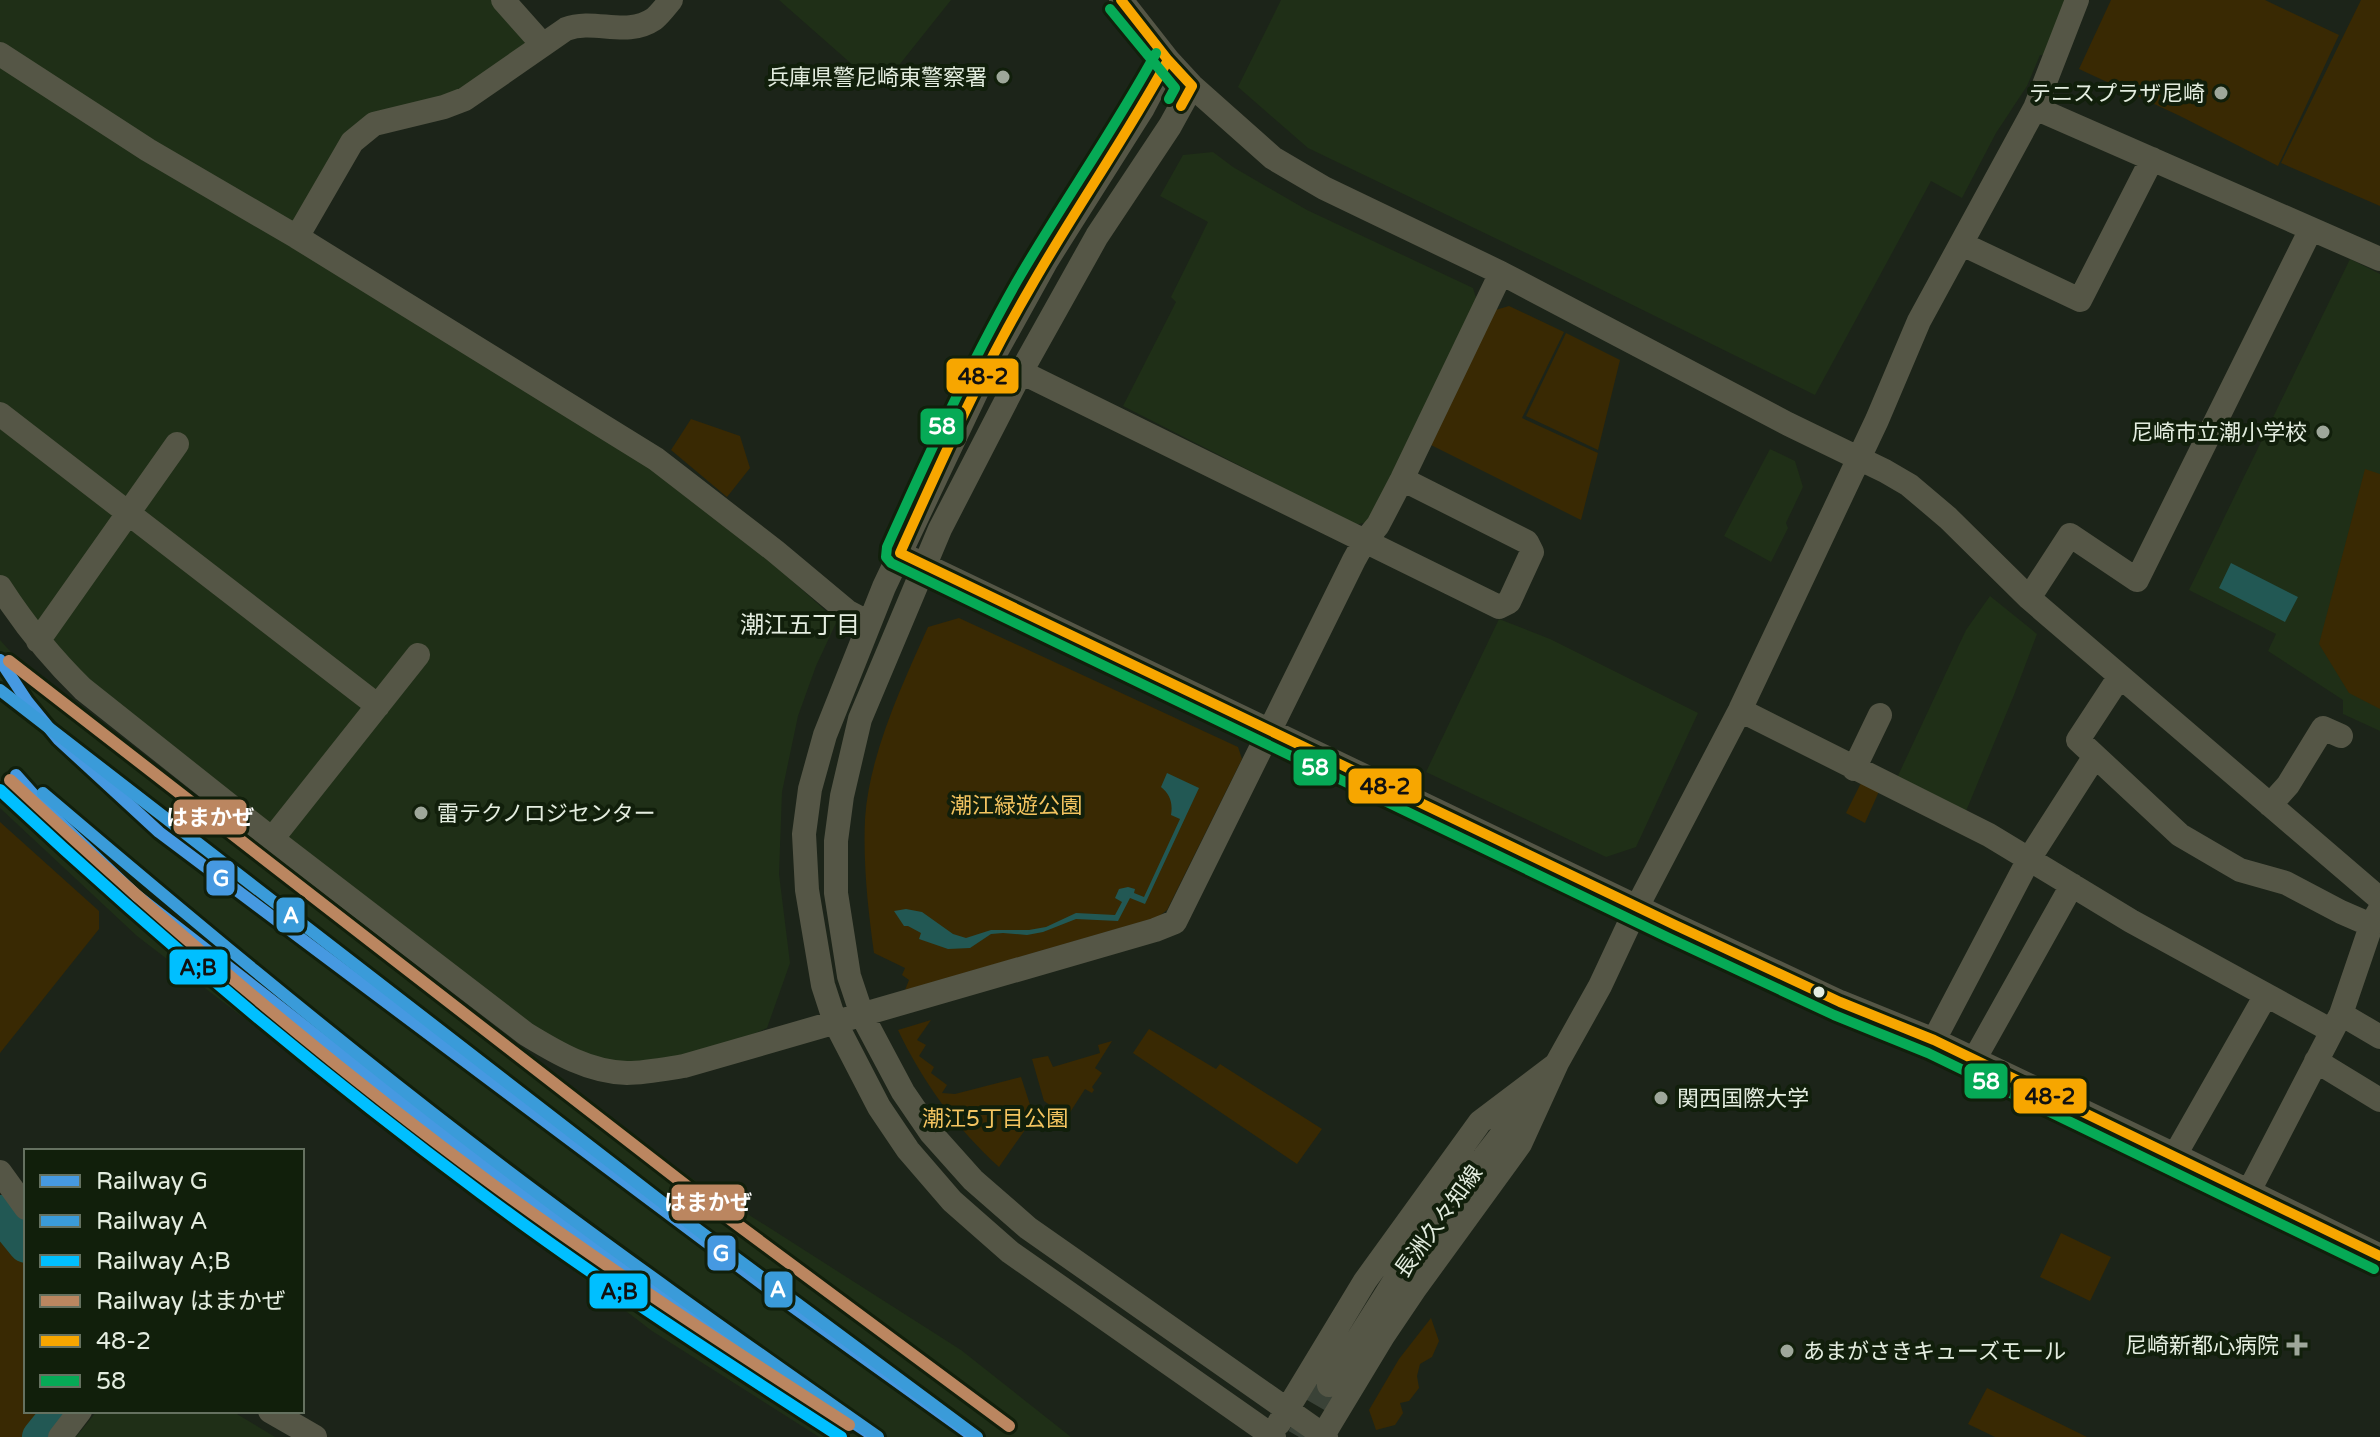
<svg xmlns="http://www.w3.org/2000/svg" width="2380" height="1437" font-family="'Varela Round','Noto Sans JP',sans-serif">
<rect width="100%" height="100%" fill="#1c2419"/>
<!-- built -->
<path fill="#1f2f17" d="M0,0H503L543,45L465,99L374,124L297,237L656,459L837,621L816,666L798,716L782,792L779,874L790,963L767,1028L684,1066H589L119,719L0,587Z
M779,0H951L880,89Z
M1281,0H2068L2045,55H2040L2027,86L1996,133L1962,198L1931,181L1815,395L1576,277L1308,148L1238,87Z
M1213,152L1233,167L1307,210L1473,288L1477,301L1370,521L1356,525L1123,406L1176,302L1171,297L1208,222L1160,196L1183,155Z
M2350,259L2380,274V731L2343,714V700L2268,651L2276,634L2189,590Z
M1770,449L1795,461L1803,487L1786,523L1788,528L1771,562L1724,536Z
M1990,596L2037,634L2014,695L1964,816L1895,782L1966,630Z
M1499,619L1550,639L1698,713L1636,847L1606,857L1426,772Z
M0,640L58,704L547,1086L961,1350L1071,1437H819L652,1331L137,936L0,808Z
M97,1411H232L275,1437H76Z"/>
<!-- green -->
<path fill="#392903" d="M2111,0H2265L2339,35L2278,166L2180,116L2079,69Z
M2361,0H2380V206L2281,163Z
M1509,306L1564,332L1522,418L1598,453L1581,520L1427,443L1492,311Z
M1566,333L1620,360L1598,450L1526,416Z
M691,419L740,436L750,468L727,497L671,450Z
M2365,469L2380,474V709L2349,693L2319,644Z
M959,618L1238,747L1242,759L1167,910L1158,917L905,990L909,980L902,975L905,968L874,953C868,909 863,864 865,819C869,755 902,685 928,627Z
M1862,781L1880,789L1865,823L1846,813Z
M0,822L99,911V929L0,1053Z
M931,1020L917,1040L926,1045L919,1056L934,1067L931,1073L947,1085L942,1093L955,1094L1021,1077L1034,1117L999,1167C957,1129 922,1081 898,1030Z
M1149,1029L1216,1069L1220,1064L1322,1129L1297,1164L1133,1053Z
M1112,1041L1095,1068L1102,1073L1092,1087L1094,1090L1092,1093L1085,1089L1067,1117L1044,1101L1032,1059L1048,1056L1053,1067L1100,1053L1098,1045Z
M0,1206L26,1237V1411H64L44,1437H0Z
M2061,1233L2111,1257L2090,1301L2040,1277Z
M1431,1318L1439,1341L1432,1357L1420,1364L1417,1376L1419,1388L1409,1401L1400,1403L1403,1413L1395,1425L1376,1430L1369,1410L1399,1359Z
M1987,1388L2087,1437H1995L1968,1424Z"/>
<!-- water -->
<path fill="#225854" d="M2231,563L2298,597L2285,622L2219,588Z
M1167,773L1199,788L1145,904L1130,898L1118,921L1076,919L1043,932L1027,935L1003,933L991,934L970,948L948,949L919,939L921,933L908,926H904L894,911L906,909L922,912L953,934L966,938L991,930H1029L1046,927L1076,913L1115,915L1122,902L1115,898L1119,889L1128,887L1135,889L1134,893L1144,897L1180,819L1171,815C1173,803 1170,794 1161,787Z"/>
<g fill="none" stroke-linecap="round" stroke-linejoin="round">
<!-- river -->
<path stroke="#225854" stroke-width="36" d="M0,1213L26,1245
M40,1437L61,1411"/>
<!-- minor-tunnel -->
<path stroke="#3a4237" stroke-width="24" stroke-dasharray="24 12" stroke-linecap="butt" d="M1299,1437L1329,1385"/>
<!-- minor -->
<path stroke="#555646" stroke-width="24" d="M503,0L543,45
M1121,0L1168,60L1192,86L1273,158L1324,188L1501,273L1788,424L1885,471L1909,485L1948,518L2029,598L2380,899
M0,54L148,150L297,237L656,459L775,551L848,612L869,623
M1168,60L1143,108L1047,260L991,361L884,587L825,735L810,789L804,834L807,890L823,985L835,1022L879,1107L908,1150L952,1201L1010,1252L1274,1437
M1192,86L1170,126L1097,236L1021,372L940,529L860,719L842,796L836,841V893L849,976L862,1015L903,1092L931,1133L973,1180L1028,1228L1326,1437
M2035,108L2380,259
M297,237L352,142L374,124L444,107L465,99L566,29C595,18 626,38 654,19C660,14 666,6 671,0
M1962,244L2080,300L2152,159
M1021,372L1499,607L1509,602L1532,552L1527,542L1402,479
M0,414L378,706
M912,559L1675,925L1840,1002L1934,1040L2175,1155L2380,1256
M0,587C24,624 51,658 83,689L272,839L526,1034C557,1053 589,1072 627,1073C645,1073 665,1069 684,1066L1155,930L1175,922L1354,560L1364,542L1378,525L1402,479L1501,273
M2029,598L2070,535L2137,580L2311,229
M38,641L177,444
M2120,676L2078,740L2180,835L2240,870L2286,883L2341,912L2371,925
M1740,710L1989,835L2131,921L2332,1031
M1854,769L1880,715
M2270,805L2288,785L2323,728L2341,736
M272,839L418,655
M2341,1014L2380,1037
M1934,1040L2029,859L2095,756
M1974,1060L2072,885
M2316,1061L2380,1100
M2175,1155L2266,995
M0,1172L26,1208
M2249,1191L2341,1014L2372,923L2379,911
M1329,1385L1404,1266L1464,1183L1534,1093
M270,1411L315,1437
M1279,1423L1365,1281L1480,1122L1554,1066
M60,1437L80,1411
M1322,1437L1383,1336L1414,1290L1520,1144L1557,1063L1600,986L1637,907L1740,710L1877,420L1919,321L2035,108L2077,0"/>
<!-- bus-1 casing -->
<g stroke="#111f0b" stroke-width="16">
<path id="bus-1" d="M1121,0L1168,60L1192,86L1181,106
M1168,60C1125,139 1073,212 1029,290C980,374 940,464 900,553L1675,925L1840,1002L1934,1040L2380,1256"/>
</g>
<!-- bus-2 casing -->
<g stroke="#111f0b" stroke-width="16">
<path id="bus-2" d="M1110,9L1175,88L1169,99
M1156,53C1113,132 1061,205 1016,283C968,368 927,458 887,547L886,557L891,563L1669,938L1834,1015L1928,1053L2374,1269"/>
</g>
<!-- bus-1 -->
<use href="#bus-1" stroke="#f7a600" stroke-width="10"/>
<!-- bus-2 -->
<use href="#bus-2" stroke="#06aa56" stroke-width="10"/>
<!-- rail-1 casing -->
<g stroke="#111f0b" stroke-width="18">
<path id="rail-1" d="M0,660L27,701L58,739L159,832L793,1307L974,1437
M16,775L49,812L136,895L502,1180L626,1272L875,1437"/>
</g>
<!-- rail-2 casing -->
<g stroke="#111f0b" stroke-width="18">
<path id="rail-2" d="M0,690L698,1230L977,1437
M43,793C183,912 324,1030 470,1142C603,1244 741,1341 878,1437"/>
</g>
<!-- rail-3 casing -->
<g stroke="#111f0b" stroke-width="18">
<path id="rail-3" d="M0,790C153,933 313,1068 481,1193C597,1280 719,1358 841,1437"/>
</g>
<!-- rail-4 casing -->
<g stroke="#111f0b" stroke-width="18">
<path id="rail-4" d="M9,661L715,1208L1009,1426
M10,780C163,923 323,1060 492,1184C608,1269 728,1347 849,1425"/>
</g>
<!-- rail-1 -->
<use href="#rail-1" stroke="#4699e1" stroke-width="12"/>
<!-- rail-2 -->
<use href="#rail-2" stroke="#3a9bd9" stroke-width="12"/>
<!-- rail-3 -->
<use href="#rail-3" stroke="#00bfff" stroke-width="12"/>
<!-- rail-4 -->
<use href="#rail-4" stroke="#bb8660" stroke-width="12"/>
</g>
<!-- markers -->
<g fill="#9ea79a" stroke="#111f0b" stroke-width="3">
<circle cx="1003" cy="77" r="8"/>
<circle cx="2221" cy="93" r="8"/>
<circle cx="2323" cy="432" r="8"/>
<circle cx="421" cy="813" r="8"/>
<circle cx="1661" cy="1098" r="8"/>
<path d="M2293 1333h8v8h8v8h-8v8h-8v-8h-8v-8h8z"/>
<circle cx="1787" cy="1351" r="8"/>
</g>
<circle fill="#e4ede0" stroke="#111f0b" stroke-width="3" cx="1819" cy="992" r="7"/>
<g text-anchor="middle" stroke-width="8" stroke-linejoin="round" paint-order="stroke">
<!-- poi labels -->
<g font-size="22" fill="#e4ede0" stroke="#111f0b" text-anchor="end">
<text x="987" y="85">兵庫県警尼崎東警察署</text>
<text x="2205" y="101">テニスプラザ尼崎</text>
<text x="2307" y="440">尼崎市立潮小学校</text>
<text x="437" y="821" text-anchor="start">雷テクノロジセンター</text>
<text x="1677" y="1106" text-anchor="start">関西国際大学</text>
<text x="2279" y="1353">尼崎新都心病院</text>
<text x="1803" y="1359" text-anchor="start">あまがさきキューズモール</text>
</g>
<!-- park labels -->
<g font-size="22" fill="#f4c460" stroke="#111f0b">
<text x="1016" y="813">潮江緑遊公園</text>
<text x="995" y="1126">潮江5丁目公園</text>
</g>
<!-- street labels -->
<g font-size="22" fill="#e4ede0" stroke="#111f0b">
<text transform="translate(1438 1221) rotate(-54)" y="8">長洲久々知線</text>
</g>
<!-- neighbourhood labels -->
<g font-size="24" fill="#e4ede0" stroke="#111f0b">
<text x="800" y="633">潮江五丁目</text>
</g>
</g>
<g stroke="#111f0b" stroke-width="3">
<rect x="945" y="357" width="75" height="38" rx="8" fill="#f7a600"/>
<rect x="919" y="407" width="46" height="39" rx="8" fill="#06aa56"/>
<rect x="1292" y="748" width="46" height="39" rx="8" fill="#06aa56"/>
<rect x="1347" y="767" width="76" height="38" rx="8" fill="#f7a600"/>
<rect x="172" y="798" width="76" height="38" rx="8" fill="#bb8660"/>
<rect x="205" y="859" width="31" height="38" rx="8" fill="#4699e1"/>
<rect x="275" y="896" width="31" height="38" rx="8" fill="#3a9bd9"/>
<rect x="168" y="948" width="61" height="38" rx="8" fill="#00bfff"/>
<rect x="1963" y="1062" width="46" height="38" rx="8" fill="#06aa56"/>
<rect x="2012" y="1077" width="76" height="38" rx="8" fill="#f7a600"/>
<rect x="670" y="1183" width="76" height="39" rx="8" fill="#bb8660"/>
<rect x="706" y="1234" width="31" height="38" rx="8" fill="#4699e1"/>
<rect x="763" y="1270" width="31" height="39" rx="8" fill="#3a9bd9"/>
<rect x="588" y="1272" width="61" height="38" rx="8" fill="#00bfff"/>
</g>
<g font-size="22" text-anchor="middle" font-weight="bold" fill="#fff">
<text x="942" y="434">58</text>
<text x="1315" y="775">58</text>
<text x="210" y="825">はまかぜ</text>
<text x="221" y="886">G</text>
<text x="291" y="923">A</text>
<text x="1986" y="1089">58</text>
<text x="708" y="1210">はまかぜ</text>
<text x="721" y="1261">G</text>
<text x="778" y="1297">A</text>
</g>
<g font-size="22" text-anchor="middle" font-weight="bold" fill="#111">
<text x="983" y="384">48-2</text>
<text x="1385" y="794">48-2</text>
<text x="198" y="975">A;B</text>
<text x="2050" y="1104">48-2</text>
<text x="619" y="1299">A;B</text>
</g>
<!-- legend -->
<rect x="24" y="1149" width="280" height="264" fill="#111f0b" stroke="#657160" stroke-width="2"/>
<rect x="40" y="1175" width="40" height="12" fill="#4699e1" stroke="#657160" stroke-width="2"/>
<text x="96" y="1189" font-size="24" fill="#e4ede0">Railway G</text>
<rect x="40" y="1215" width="40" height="12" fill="#3a9bd9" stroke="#657160" stroke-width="2"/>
<text x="96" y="1229" font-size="24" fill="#e4ede0">Railway A</text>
<rect x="40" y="1255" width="40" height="12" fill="#00bfff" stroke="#657160" stroke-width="2"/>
<text x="96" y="1269" font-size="24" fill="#e4ede0">Railway A;B</text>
<rect x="40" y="1295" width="40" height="12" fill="#bb8660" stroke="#657160" stroke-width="2"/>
<text x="96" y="1309" font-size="24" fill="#e4ede0">Railway はまかぜ</text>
<rect x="40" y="1335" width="40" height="12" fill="#f7a600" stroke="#657160" stroke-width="2"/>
<text x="96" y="1349" font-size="24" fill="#e4ede0">48-2</text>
<rect x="40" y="1375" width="40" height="12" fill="#06aa56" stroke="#657160" stroke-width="2"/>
<text x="96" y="1389" font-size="24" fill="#e4ede0">58</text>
</svg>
